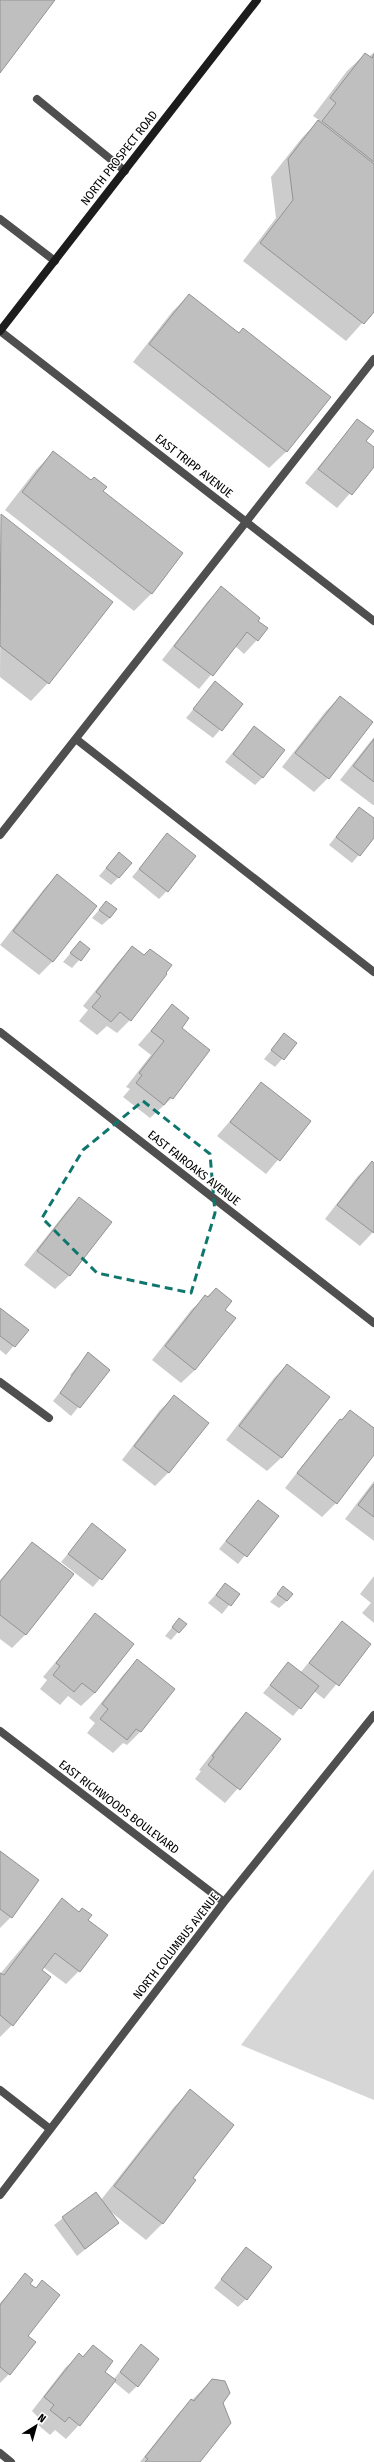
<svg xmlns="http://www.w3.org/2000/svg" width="374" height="2462" font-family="'Fira Sans Condensed',sans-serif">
<rect width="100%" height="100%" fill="#fff"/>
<!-- green -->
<path fill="#d6d6d6" d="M374,1869V2100L241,2045Z"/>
<!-- shadow -->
<path fill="#0003" d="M374,52V310L346,341L243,261L276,218L271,177L301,139L319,120L313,116L347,71L365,54L369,57Z
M189,295L287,451L269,468L133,362L172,312Z
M357,420L365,441L374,448V466L337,508L305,483Z
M53,453L102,491L152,593L134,611L5,510L36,470Z
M1,516L112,602L48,683L31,701L0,677Z
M221,588L257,621V640L244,654L235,646L199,689L162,660L208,601Z
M215,683L242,704L213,738L186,718Z
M340,697L372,722L328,778L314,792L282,767L326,711Z
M254,727L263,777L255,785L225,762Z
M374,737V805H373L340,780Z
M359,808L374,819V837L352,863L329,845Z
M167,835V891L159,899L132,877Z
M119,853V877L111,885L99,876Z
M57,875L96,906L52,962L39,975L0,945L44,889Z
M106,902L110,918L102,925L92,918Z
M80,942L89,949L72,968L63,962Z
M132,947L130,1020L117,1033L107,1026L97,1035L79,1021L88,1010L83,1006L119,961Z
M172,1006L181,1028L209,1050L172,1098L150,1118L123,1097L130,1089L126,1087L151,1055L138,1045Z
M284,1035L295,1044L275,1067L264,1059Z
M262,1084L310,1122L266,1174L217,1136Z
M372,1163L374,1164V1231L360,1246L325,1219L358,1176Z
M79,1198L111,1222L69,1276L55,1289L24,1265L66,1212Z
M216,1289L224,1310L195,1370L181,1383L152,1360L192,1309Z
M0,1310L27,1330L6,1355L0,1350Z
M88,1354L109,1370L71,1416L53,1401L72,1377L70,1375Z
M287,1365L328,1397L281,1458L267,1471L226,1440L274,1378Z
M174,1397L168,1473L155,1486L122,1460L160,1410Z
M350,1411L374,1429V1454L336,1503L322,1517L285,1488L327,1434Z
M374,1481V1541L345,1519Z
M258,1501L277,1516L238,1564L219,1549Z
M92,1525L124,1550L93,1587L61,1562Z
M32,1543L72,1574L25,1635L12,1648L0,1639V1580Z
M374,1576V1623L362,1613L371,1603L360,1594Z
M225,1584L238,1594L222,1614L208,1603Z
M283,1588L287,1601L279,1608L270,1602Z
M95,1615V1693L81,1706L68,1696L60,1705L40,1689L47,1680L43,1677Z
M179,1619L178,1632L171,1640L165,1636Z
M342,1622L370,1644L324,1699L314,1691L293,1716L263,1693L288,1664L300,1673Z
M137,1661L174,1689L140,1732L127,1745L123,1743L113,1753L87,1733L95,1723L89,1718L124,1674Z
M246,1713L280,1740L225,1803L195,1779L201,1771L199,1770L233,1727Z
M0,1853L11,1917L0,1928Z
M62,1900L78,1913L82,1909L87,1920L79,1971L66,1984L43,1967L12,2025L0,2037V1974Z
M190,2091L191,2178L195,2181L162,2224L146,2240L111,2212L118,2223L77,2256L54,2225L96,2193L101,2200L174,2107Z
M246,2248V2299L238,2307L214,2288Z
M25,2275L29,2284L35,2289L42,2282L26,2336L9,2374L0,2383V2303Z
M141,2346L137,2386L129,2394L113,2381L79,2425L66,2439L55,2430L50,2435L37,2424L41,2420L32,2411L65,2368L79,2355L82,2357L93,2347L103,2372L113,2380Z
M212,2380L222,2403L199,2462H140L178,2414Z"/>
<!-- building -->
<path fill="#bfbfbf" stroke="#939393" d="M0,0H55L0,73Z
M365,53L372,58L374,54V162L322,121L336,103L330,98Z
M318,120L374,164V312L364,324L260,243L293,200L288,159Z
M189,294L239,333L243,328L331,397L287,452L149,344Z
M357,419L374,431L366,441L374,447V467L352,495L318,469Z
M53,451L91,480L94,477L107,487L103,491L183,553L152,594L22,492Z
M1,514L113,602L49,684L0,646Z
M221,586L260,618L258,621L268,628L258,641L247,632L213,676L174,646Z
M215,681L243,704L222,731L193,709Z
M340,696L373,722L329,779L295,753Z
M254,726L285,750L263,778L233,754Z
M374,739V782L353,766Z
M359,807L374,818V838L360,856L336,837Z
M167,833L196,856L168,892L139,869Z
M119,852L132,863L119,878L106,868Z
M57,874L97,906L53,962L13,931Z
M106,901L117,909L110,918L99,910Z
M80,941L90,949L81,961L70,953Z
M132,946L144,955L150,949L172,965L166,973L167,974L131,1021L120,1012L111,1022L92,1007L101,996L96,992Z
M172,1004L189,1018L182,1028L210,1050L173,1099L170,1097L164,1105L136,1083L142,1075L139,1073L164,1041L151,1031Z
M284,1033L297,1043L284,1060L271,1050Z
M261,1082L311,1121L280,1161L230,1122Z
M372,1161L374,1163V1233L337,1205Z
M79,1197L112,1222L70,1276L37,1251Z
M216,1288L232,1301L225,1310L236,1318L195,1370L165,1346L205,1295L208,1297Z
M0,1308L29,1330L15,1347L0,1336Z
M88,1352L110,1370L80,1408L60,1393Z
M287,1364L330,1397L282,1458L239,1426Z
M174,1395L209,1423L169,1473L134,1446Z
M350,1410L374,1428V1455L337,1504L297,1473L340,1419L342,1420Z
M374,1484V1517L358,1505Z
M258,1500L279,1516L247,1557L226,1541Z
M92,1523L126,1550L102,1580L68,1554Z
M32,1542L74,1574L26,1635L0,1615V1582Z
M225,1583L240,1594L231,1606L216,1595Z
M283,1586L293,1594L287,1601L277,1594Z
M95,1613L134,1644L95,1693L82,1683L74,1692L53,1675L60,1666L56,1663Z
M179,1618L187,1624L179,1633L172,1627Z
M342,1621L371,1644L339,1686L309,1663Z
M137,1659L175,1689L141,1732L136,1729L127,1740L100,1719L108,1709L102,1704Z
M288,1662L319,1686L301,1709L270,1685Z
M246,1712L281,1739L240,1790L208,1765L214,1757L212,1756Z
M0,1851L39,1880L12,1918L0,1909Z
M62,1898L79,1912L82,1908L92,1915L88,1920L108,1935L80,1972L55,1953L42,1970L51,1977L13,2026L0,2015V1973L4,1975Z
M190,2089L234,2125L193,2178L196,2180L163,2224L114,2186Z
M96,2192L119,2223L85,2249L62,2217Z
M246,2247L272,2267L247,2300L221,2279Z
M25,2273L33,2280L30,2284L36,2288L42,2280L60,2295L28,2336L36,2342L10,2375L0,2367V2305Z
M141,2344L159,2359L138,2387L120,2372Z
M93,2345L113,2361L105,2372L116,2380L80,2426L69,2417L65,2422L50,2410L54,2405L44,2397L79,2353L83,2357Z
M212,2379L225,2381L230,2393L223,2403L231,2423L200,2462H145L148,2459L145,2457L191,2399L194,2401Z"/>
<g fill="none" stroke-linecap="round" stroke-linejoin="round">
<!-- lane -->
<path stroke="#4f4f4f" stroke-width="8" d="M37,99L125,171
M76,739L374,972
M0,835L374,359
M0,1382L49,1418
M0,2090L50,2129"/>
<!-- street -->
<path stroke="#4f4f4f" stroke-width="8" d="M0,219L55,261
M0,331L374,621
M0,1032L374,1323
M0,1731L224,1902
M0,2195L224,1902L374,1715
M0,2453L11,2462"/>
<!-- secondary -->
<path stroke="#1c1c1c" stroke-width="8" d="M0,331L257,0"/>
</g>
<!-- marked area -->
<path fill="none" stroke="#0f766e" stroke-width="3" stroke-dasharray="8 5" stroke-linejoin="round" d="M143,1101L210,1154L215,1213L191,1293L97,1273L42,1218L83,1150Z"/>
<g text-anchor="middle" stroke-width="3" stroke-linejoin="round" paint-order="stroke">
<!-- street labels -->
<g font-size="12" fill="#000" stroke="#fff">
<text transform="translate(119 158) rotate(-52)" y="4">NORTH PROSPECT ROAD</text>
<text transform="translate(194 466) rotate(38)" y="4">EAST TRIPP AVENUE</text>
<text transform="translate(194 1168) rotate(38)" y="4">EAST FAIROAKS AVENUE</text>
<text transform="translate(119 1807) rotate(37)" y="4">EAST RICHWOODS BOULEVARD</text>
<text transform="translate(176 1946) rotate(-52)" y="4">NORTH COLUMBUS AVENUE</text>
</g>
</g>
<!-- north arrow -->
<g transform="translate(36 2426) rotate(37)" stroke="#ffffff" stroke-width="3" paint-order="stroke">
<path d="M0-3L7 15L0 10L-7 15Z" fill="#000000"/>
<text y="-6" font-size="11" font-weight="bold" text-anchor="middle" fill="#000000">N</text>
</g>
</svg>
